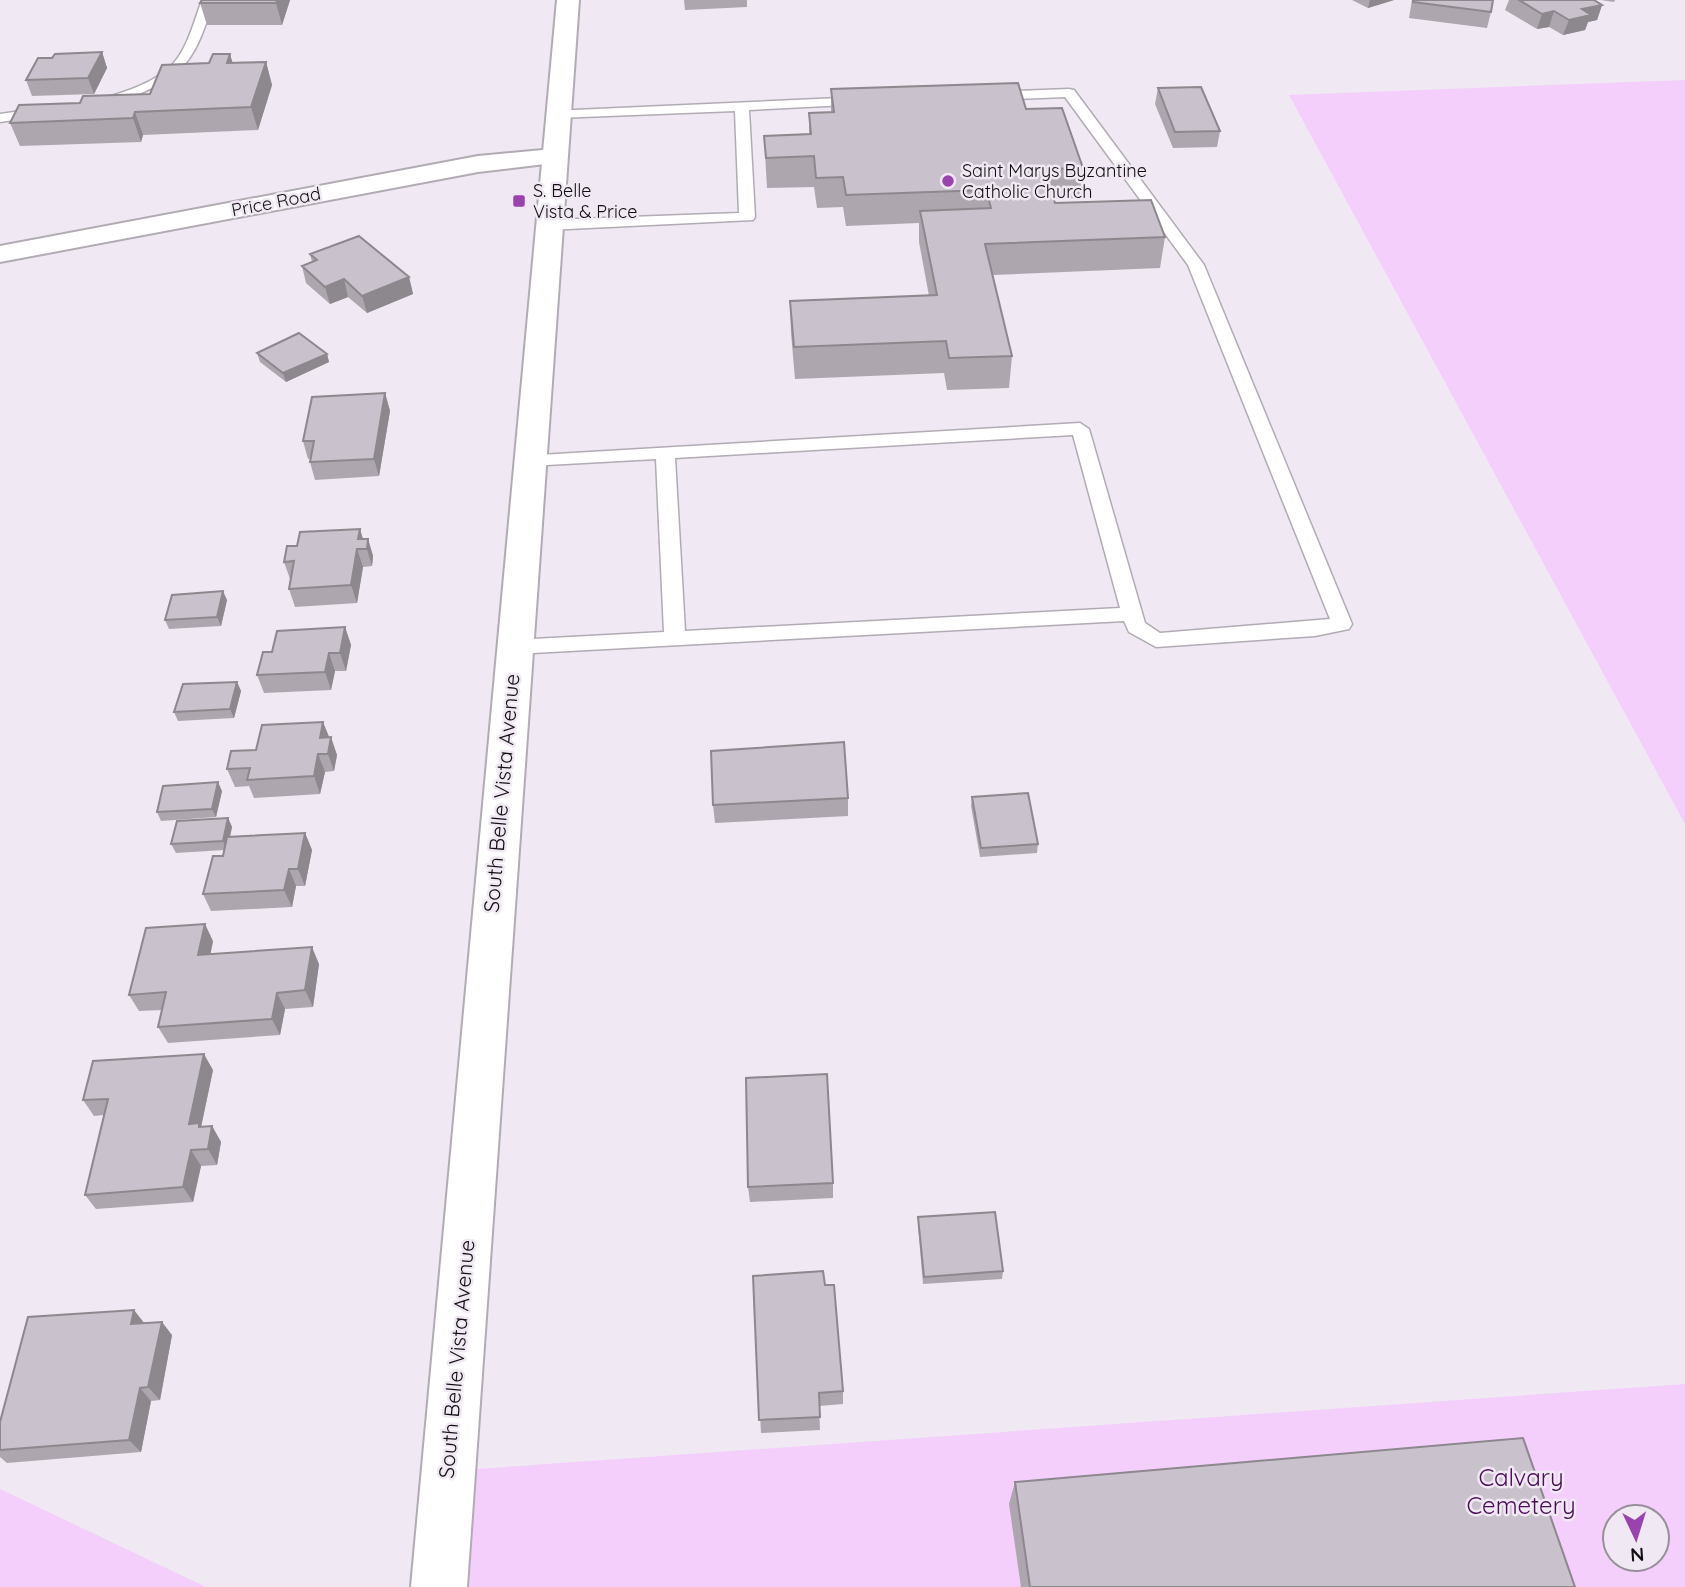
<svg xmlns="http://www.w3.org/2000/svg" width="1685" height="1587" font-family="Quicksand,sans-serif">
<rect width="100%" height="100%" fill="#f0e8f2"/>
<!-- green -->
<path fill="#f4cffc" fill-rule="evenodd" d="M1685,80V824L1289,95Z
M1685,1384V1587H439L448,1471ZM1615,1517H1657V1559H1615Z
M0,1489L206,1587H0Z"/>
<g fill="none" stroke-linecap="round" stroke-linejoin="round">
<!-- lane casing -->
<g stroke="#b2abb4" stroke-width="3">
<path id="lane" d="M202,0H214C195,58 188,75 129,98C118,103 104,110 92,107V101C117,95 154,84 172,65C188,48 194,21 202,0Z
M1069,89L1074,90L1204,265L1352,624L1349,629L1315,636L1156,647L1129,632L1124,621L514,654L507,652L504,647L507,642L514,640L664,632L656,459L529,466L520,460L522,456L1080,423L1089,429L1145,623L1160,633L1330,619L1188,265L1065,97L993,100L986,96L993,92ZM1073,435L1120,608L685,631L675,458Z
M861,97L868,101L866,104L749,110L755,217L753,220L548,230L540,225L548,220L739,213L735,111L557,118L550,114L552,111Z
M42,108L49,112L47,115L0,122V114Z"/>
</g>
<!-- street casing -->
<g stroke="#b2abb4" stroke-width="4">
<path id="street" d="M553,149L562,152L566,157L562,162L478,172L0,262V246L478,156Z"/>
</g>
<!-- secondary casing -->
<g stroke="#b2abb4" stroke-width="4">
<path id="secondary" d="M557,0H579L467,1587H411Z"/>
</g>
<!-- lane -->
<use href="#lane" fill="#fff" fill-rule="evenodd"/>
<!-- street -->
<use href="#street" fill="#fff" fill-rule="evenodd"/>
<!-- secondary -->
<use href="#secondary" fill="#fff" fill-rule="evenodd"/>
</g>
<!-- wall -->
<path fill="#ada6af" d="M290,0L282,25H207L200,3Z
M684,0H747V7L685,10Z
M1352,0H1394L1368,8Z
M1412,0H1493L1491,12L1487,28L1409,18Z
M1509,0H1594L1602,5L1597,20L1588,22L1585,30L1563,35L1549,27L1537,29L1505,10Z
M1600,0H1615L1614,2Z
M102,52L107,68L94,94L32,96L26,80L52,58Z
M266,62L272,85L258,130L143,135L141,142L20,146L10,123L80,103L150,94L233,63Z
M1158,88L1220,131L1217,147L1173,148L1155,104Z
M831,89L1026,109L1083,168L1079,198L1054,199L1055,203L1165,237L1160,268L993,275L1012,356L1009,388L947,390L944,373L795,379L791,333L790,301L929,296L919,242V223L846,226L843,207L817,208L814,187L767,188L764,136L809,134V113L831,112Z
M310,254L409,277L413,294L367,313L348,297L330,304L306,283L302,266L312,262Z
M257,353L327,354L329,362L286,382L260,362Z
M385,393L390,411L379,476L315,480L310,462L311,458L308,459L303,441Z
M360,529L363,539H368L373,556L372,566L363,567L357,603L295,607L289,589L290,579L284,562L297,546Z
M227,600L221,626L169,629L165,620Z
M345,627L351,645L346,671H335L331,690L264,693L257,675L272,652Z
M237,682L241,691L234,718L178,721L174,712Z
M329,737L337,755L334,771L325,772L320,794L254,798L249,786L235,787L227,769L256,750Z
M222,791L216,817L161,821L157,812Z
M972,797L1038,844L1037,853L980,857L971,806Z
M848,798V816L715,823L713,805Z
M228,818L232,827L230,837L305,833L312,850L305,886H296L292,907L211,911L203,894L223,856L224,850L176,853L171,844Z
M213,941L210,955L319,964L313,1007L285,1009L280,1035L168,1043L158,1027L162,1010L139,1011L129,995Z
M213,1070L201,1127L212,1126L221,1142L217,1165L201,1166L193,1202L96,1209L85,1195L104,1115L94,1116L83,1100Z
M833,1183V1198L750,1202L748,1187Z
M918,1217L1003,1271L1002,1279L923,1284L918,1225Z
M753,1276L843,1391V1404L819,1406L820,1430L761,1433Z
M144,1323L172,1335L160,1400L151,1401L141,1452L7,1463L0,1457V1422Z
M1015,1482L1575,1587H1021L1009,1504Z"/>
<!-- shaded-wall -->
<path fill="#8d878e" d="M277,0H290L282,25L276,3Z
M1370,0H1394L1368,8Z
M1602,5L1597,20L1588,22L1585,30L1563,35L1569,20L1582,9Z
M1554,11L1549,27L1537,29L1542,14Z
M102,52L107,68L94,94L88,78Z
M230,54L237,77L227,63Z
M266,62L272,85L258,130L251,107Z
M135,112L143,135L141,142L133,118Z
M409,277L413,294L367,313L362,296Z
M344,279L348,297L330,304L325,287Z
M327,354L329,362L286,382L283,373Z
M385,393L390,411L379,476L374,459Z
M360,529L365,547L358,539Z
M368,539L373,556L372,566L367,549Z
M357,549L363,567L357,603L351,585Z
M223,591L227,600L221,626L217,617Z
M345,627L351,645L346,671L340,653Z
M329,653L335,671L331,690L325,672Z
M237,682L241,691L234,718L230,709Z
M323,722L330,739L326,755L320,738Z
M331,737L337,755L334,771L328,754Z
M318,754L325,772L320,794L314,776Z
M218,782L222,791L216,817L212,809Z
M228,818L232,827L227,850L223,841Z
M305,833L312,850L305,886L298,869Z
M289,869L296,886L292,907L284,890Z
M205,924L213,941L207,972L198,955Z
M312,947L319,964L313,1007L305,990Z
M277,993L285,1009L280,1035L272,1019Z
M204,1054L213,1070L201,1127L209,1139L189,1124Z
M212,1126L221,1142L217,1165L208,1149Z
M191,1150L201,1166L193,1202L183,1187Z
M134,1310L145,1324H131Z
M162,1322L172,1335L160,1400L148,1387Z
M140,1388L151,1401L141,1452L129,1440Z"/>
<!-- building -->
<path fill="#c9c1cb" stroke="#8d878e" stroke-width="2" d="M202,0H277L276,3H200Z
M1413,0H1493L1491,12L1413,2Z
M1519,0H1594L1602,5L1582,9L1591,15L1569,20L1554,11L1542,14Z
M102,52L88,78L26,80L38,58H52L55,54Z
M213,54H230L227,63L266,62L251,107L135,112L133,118L10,123L19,105L80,103L83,96L150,94L162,65L209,63Z
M1018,83L1026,109L1062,108L1083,168L1044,169L1055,203L1151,200L1165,237L985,244L1012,356L949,358L946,341L794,347L790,301L937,295L920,211L991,208L986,190L846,195L843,177L816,178L814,156L766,158L764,136L811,134L809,113L834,112L831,89Z
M1201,87L1220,131L1175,132L1158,88Z
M359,236L409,277L362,296L344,279L325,287L302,266L317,260L310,254Z
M299,333L327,354L283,373L257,353Z
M385,393L374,459L310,462L314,441H303L312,397Z
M360,529L358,539H368L367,549H357L351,585L289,589L294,561L284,562L287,546H297L300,532Z
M223,591L217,617L165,620L172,595Z
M345,627L340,653H329L325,672L257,675L263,652H272L277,631Z
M237,682L230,709L174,712L183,684Z
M323,722L320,738L331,737L328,754H318L314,776L247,780L250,768L227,769L231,751L256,750L262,725Z
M844,742L848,798L713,805L711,751Z
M218,782L212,809L157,812L163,786Z
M1028,793L1038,844L981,848L972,797Z
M228,818L223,841L171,844L177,821Z
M305,833L298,869H289L284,890L203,894L213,856H223L227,837Z
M205,924L198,955L312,947L305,990L277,993L272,1019L158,1027L166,992L129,995L146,928Z
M204,1054L189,1124L199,1123V1127L212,1126L208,1149L191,1150L183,1187L85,1195L108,1099L83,1100L93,1061Z
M827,1074L833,1183L748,1187L746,1078Z
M995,1212L1003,1271L924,1277L918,1217Z
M823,1271L825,1285H834L843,1391L819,1393L820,1417L759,1420L753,1276Z
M134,1310L131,1324L162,1322L148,1387L140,1388L129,1440L0,1450V1422L28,1317Z
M1523,1438L1575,1587H1030L1015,1482Z"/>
<!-- markers -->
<g fill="#9a42ae" stroke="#f0e8f2" stroke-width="2.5">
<circle cx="948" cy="181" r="7"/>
<rect x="512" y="194" width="14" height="14" rx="3.5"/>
</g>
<g text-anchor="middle" stroke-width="5" stroke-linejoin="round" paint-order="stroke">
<!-- far-poi labels -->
<g font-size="18" fill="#100e11" stroke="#f0e8f2" text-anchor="start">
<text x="962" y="177">Saint Marys Byzantine<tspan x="962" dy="21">Catholic Church</tspan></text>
<text x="533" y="197">S. Belle<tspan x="533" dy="21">Vista &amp; Price</tspan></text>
</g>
<!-- far-street labels -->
<g font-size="18" fill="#100e11" stroke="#f0e8f2">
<text transform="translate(276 202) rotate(-11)" y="6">Price Road</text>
</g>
<!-- street labels -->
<g font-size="21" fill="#100e11" stroke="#f0e8f2">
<text transform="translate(502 793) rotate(-85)" y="7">South Belle Vista Avenue</text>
<text transform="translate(457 1359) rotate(-85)" y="7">South Belle Vista Avenue</text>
</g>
<!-- near-park labels -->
<g font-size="24" fill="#4b0c58" stroke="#f0e8f2">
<text x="1521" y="1486">Calvary<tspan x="1521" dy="28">Cemetery</tspan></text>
</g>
</g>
<!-- north arrow -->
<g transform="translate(1636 1538) rotate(176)"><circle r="33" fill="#f0e8f2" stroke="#969198" stroke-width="2"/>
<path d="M0-5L12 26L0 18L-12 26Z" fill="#9a42ae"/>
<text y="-10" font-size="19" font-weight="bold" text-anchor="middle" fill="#100e11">N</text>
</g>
</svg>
